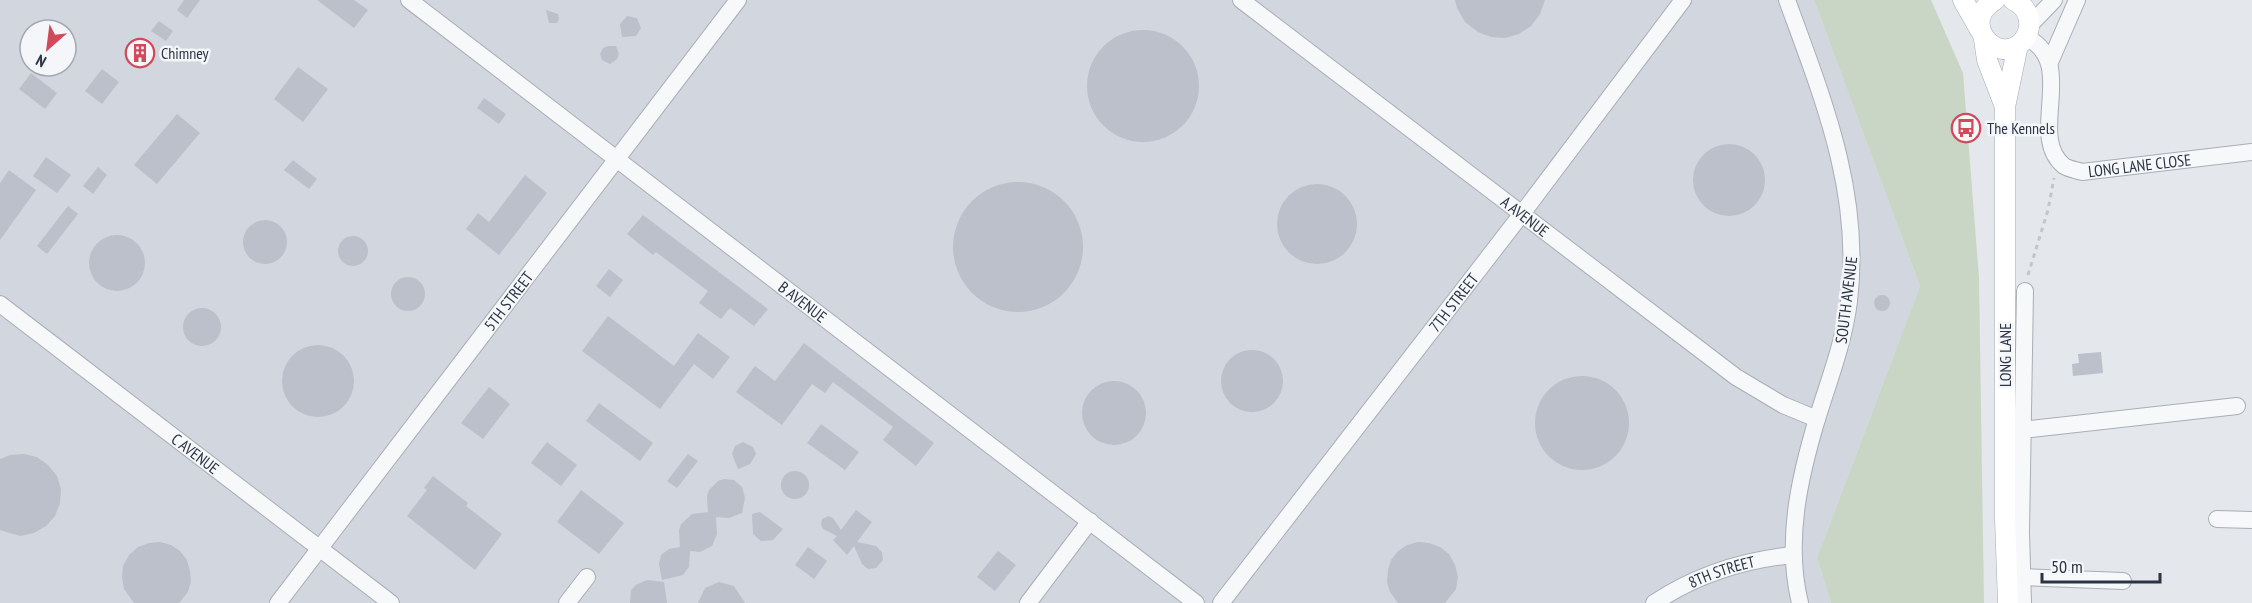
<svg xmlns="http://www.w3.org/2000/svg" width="2252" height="603" font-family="'PT Sans Narrow',sans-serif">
<rect width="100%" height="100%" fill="#e4e7ec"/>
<!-- built -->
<path fill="#d2d6de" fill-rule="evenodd" d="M0,0H1814L1920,286L1817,558L1831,603H0ZM30,30H66V66H30Z"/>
<!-- green -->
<path fill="#c9d6c5" d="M1814,0H1931L1963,73L1979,278L1984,603H1831L1817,558L1920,286Z"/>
<!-- building -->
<path fill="#bbc0ca" d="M184,0H200L187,18L177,10Z
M317,0H354L368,10L354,28Z
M1455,0H1545L1540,14L1531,26L1519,34L1505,38L1491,37L1478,32L1465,22L1457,8Z
M546,10L558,14L559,19L557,23H549Z
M627,16L637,18L641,28L636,36L622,37L620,24Z
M159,21L173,31L166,41L151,31Z
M1087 86a56 56 0 1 1 112 0a56 56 0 1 1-112 0Z
M147,43L149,57L145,62H136L131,55L132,50Z
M608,46H616L619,54L617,59L610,64L602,60L600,54L603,48Z
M298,67L328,89L303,122L274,99Z
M102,69L119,82L102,104L85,91Z
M31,73L57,93L45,109L19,89Z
M484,98L506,114L499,124L477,108Z
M177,114L200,133L157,184L134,165Z
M1693 180a36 36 0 1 1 72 0a36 36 0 1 1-72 0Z
M46,157L71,175L57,193L33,176Z
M293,160L317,179L309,189L284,170Z
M98,167L107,175L93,194L83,186Z
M9,170L36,190L0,240V183Z
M525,175L547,193L499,255L466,229L478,213L489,222Z
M953 247a65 65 0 1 1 130 0a65 65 0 1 1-130 0Z
M1277 224a40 40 0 1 1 80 0a40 40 0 1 1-80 0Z
M68,206L78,214L47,254L37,246Z
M643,215L768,309L754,326L730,308L721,319L699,303L708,291L656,252L653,255L627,234Z
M243 242a22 22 0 1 1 44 0a22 22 0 1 1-44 0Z
M89 263a28 28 0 1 1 56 0a28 28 0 1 1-56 0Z
M338 251a15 15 0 1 1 30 0a15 15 0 1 1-30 0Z
M609,269L623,280L610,297L596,286Z
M391 294a17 17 0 1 1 34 0a17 17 0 1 1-34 0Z
M1874 303a8 8 0 1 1 16 0a8 8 0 1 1-16 0Z
M183 327a19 19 0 1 1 38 0a19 19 0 1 1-38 0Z
M608,316L674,366L698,333L730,357L713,379L694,364L660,409L582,351Z
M804,343L934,443L916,466L883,440L893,427L833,382L825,393L812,384L782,425L736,392L755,366L775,381Z
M282 381a36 36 0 1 1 72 0a36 36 0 1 1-72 0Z
M1221 381a31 31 0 1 1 62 0a31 31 0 1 1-62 0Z
M2101,352L2103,373L2073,376L2072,364L2079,363L2078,354Z
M1535 423a47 47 0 1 1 94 0a47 47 0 1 1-94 0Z
M1082 413a32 32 0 1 1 64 0a32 32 0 1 1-64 0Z
M489,387L510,404L483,439L461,423Z
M599,403L653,443L640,461L586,421Z
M821,424L859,452L845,470L807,443Z
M547,442L577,465L561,486L531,463Z
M743,442L753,447L756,454L750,464L738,469L732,454L735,446Z
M24,454L37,457L48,465L57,476L61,489L60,503L55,516L46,526L34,533L20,536L0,530V459L10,455Z
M688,454L698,461L677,488L667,481Z
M781 485a14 14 0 1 1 28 0a14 14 0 1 1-28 0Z
M433,476L468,503L466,506L502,534L475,570L407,516L427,490L424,488Z
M724,479L734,480L742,487L745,498L742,513L729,518L716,517L717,534L712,546L700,552L690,551L689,567L683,575L662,580L659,564L661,555L669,549L680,547L679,530L681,524L692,514L708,512L707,496L709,490L718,481Z
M581,490L624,523L599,554L557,522Z
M856,510L872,522L857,542L876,546L882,552L883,560L876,568L868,569L862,564L854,546L847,555L833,540L837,536L823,529L821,525L822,519L828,516L833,518L841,530Z
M760,512L783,529L773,540L761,541L753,534L752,514Z
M160,542L171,545L180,551L187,560L190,571L191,581L188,592L179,603H134L124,589L122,577L123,566L129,555L138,547L149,543Z
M1418,542L1429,543L1440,547L1449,554L1455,565L1458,577L1456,589L1445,603H1398L1390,592L1387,582L1388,570L1391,560L1398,551L1407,545Z
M808,547L827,561L814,579L795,565Z
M998,551L1016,565L995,591L977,577Z
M647,580L664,582L667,603H630L631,590L636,585Z
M719,582L734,586L745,603H698L705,588Z"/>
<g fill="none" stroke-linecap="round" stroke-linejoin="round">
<!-- minor casing -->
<g stroke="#a9aeb7" stroke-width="18">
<g id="minor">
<path id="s1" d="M409,0L1196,603"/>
<path id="s2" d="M1241,0L1736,377L1783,405L1817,419"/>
<path d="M1787,0C1823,99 1862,193 1849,301C1844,342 1829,380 1817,419C1799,479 1785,542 1800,603"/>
<path d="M2030,25L2054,0"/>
<path id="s3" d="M2026,37C2079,63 2026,135 2064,166C2069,169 2076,170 2082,172L2252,152"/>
<path d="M2050,62L2077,0"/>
<path id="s4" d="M0,304L391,603"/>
<path d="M2022,430L2237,406"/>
<path d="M2217,519L2252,520"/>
<path d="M2022,577L2123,581"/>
<path id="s5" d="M278,603L738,0"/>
<path d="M567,603L587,577"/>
<path d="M1028,603L1090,521"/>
<path id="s6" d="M1221,603L1521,215L1683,0"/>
<path id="s7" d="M1654,603C1696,575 1743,560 1793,555"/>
<path d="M2023,603L2021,532L2025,291"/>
</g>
</g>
<!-- major casing -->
<g stroke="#a3abb8" stroke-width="21">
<path id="major" d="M1963,0L1980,30
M1995,0C1958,21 1996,67 2022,42C2027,36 2030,29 2029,21C2028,11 2022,4 2013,0
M1984,39L1987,60L2005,107
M2008,603L2005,519V107L2018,45"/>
</g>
<!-- path -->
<path stroke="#c2c5cb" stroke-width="3" stroke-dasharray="4.5 4.5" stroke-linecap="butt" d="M2028,275L2048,210L2054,178"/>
<!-- minor -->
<use href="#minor" stroke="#f7f8fa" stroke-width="16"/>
<!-- major -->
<use href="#major" stroke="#fff" stroke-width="20"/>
</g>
<!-- icons -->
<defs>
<g id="building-ring" transform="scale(1.5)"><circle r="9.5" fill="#f4f6f9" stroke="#d1495b" stroke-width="1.5"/><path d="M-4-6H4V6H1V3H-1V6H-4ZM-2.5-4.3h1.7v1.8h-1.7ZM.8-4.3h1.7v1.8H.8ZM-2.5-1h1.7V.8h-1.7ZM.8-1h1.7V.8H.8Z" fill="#d1495b"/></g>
<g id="bus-ring" transform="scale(1.5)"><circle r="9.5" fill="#f4f6f9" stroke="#d1495b" stroke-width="1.5"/><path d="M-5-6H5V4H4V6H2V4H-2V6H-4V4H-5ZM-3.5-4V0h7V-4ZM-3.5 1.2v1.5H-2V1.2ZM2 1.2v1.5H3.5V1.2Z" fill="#d1495b"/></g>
</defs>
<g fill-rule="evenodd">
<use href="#building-ring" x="140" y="53"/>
<use href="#bus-ring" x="1966" y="128"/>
</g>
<g text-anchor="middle" stroke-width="5" stroke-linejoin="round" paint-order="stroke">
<!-- poi labels -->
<g font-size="16" fill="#2b3445" stroke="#f4f6f9" text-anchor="start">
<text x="161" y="59">Chimney</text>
<text x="1987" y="134">The Kennels</text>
</g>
<!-- street labels -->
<g font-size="16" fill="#2b3445" stroke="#f4f6f9">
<text dy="6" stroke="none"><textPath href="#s3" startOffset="220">LONG LANE CLOSE</textPath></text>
<text dy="6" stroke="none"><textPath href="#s2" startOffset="357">A AVENUE</textPath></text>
<text transform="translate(1846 300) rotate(-83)" y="6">SOUTH AVENUE</text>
<text dy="6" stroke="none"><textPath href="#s5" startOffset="380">5TH STREET</textPath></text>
<text dy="6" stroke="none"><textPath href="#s1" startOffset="496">B AVENUE</textPath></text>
<text dy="6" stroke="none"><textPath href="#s6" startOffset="380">7TH STREET</textPath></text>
<text transform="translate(2005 355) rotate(-90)" y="6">LONG LANE</text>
<text dy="6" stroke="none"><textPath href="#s4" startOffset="246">C AVENUE</textPath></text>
<text dy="6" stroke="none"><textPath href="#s7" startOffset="75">8TH STREET</textPath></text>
</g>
</g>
<!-- north arrow -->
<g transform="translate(48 48) rotate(208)"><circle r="28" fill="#f4f6f9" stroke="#a4a8b1" stroke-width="1.5"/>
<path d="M0-4.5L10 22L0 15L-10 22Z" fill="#d1495b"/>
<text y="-9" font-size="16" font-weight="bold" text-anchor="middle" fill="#2b3445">N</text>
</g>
<!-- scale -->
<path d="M2042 573v9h118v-9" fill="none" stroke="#2b3445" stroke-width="3"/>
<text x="2051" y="573" font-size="18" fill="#2b3445" stroke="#f4f6f9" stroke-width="4.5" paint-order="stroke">50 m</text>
</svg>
